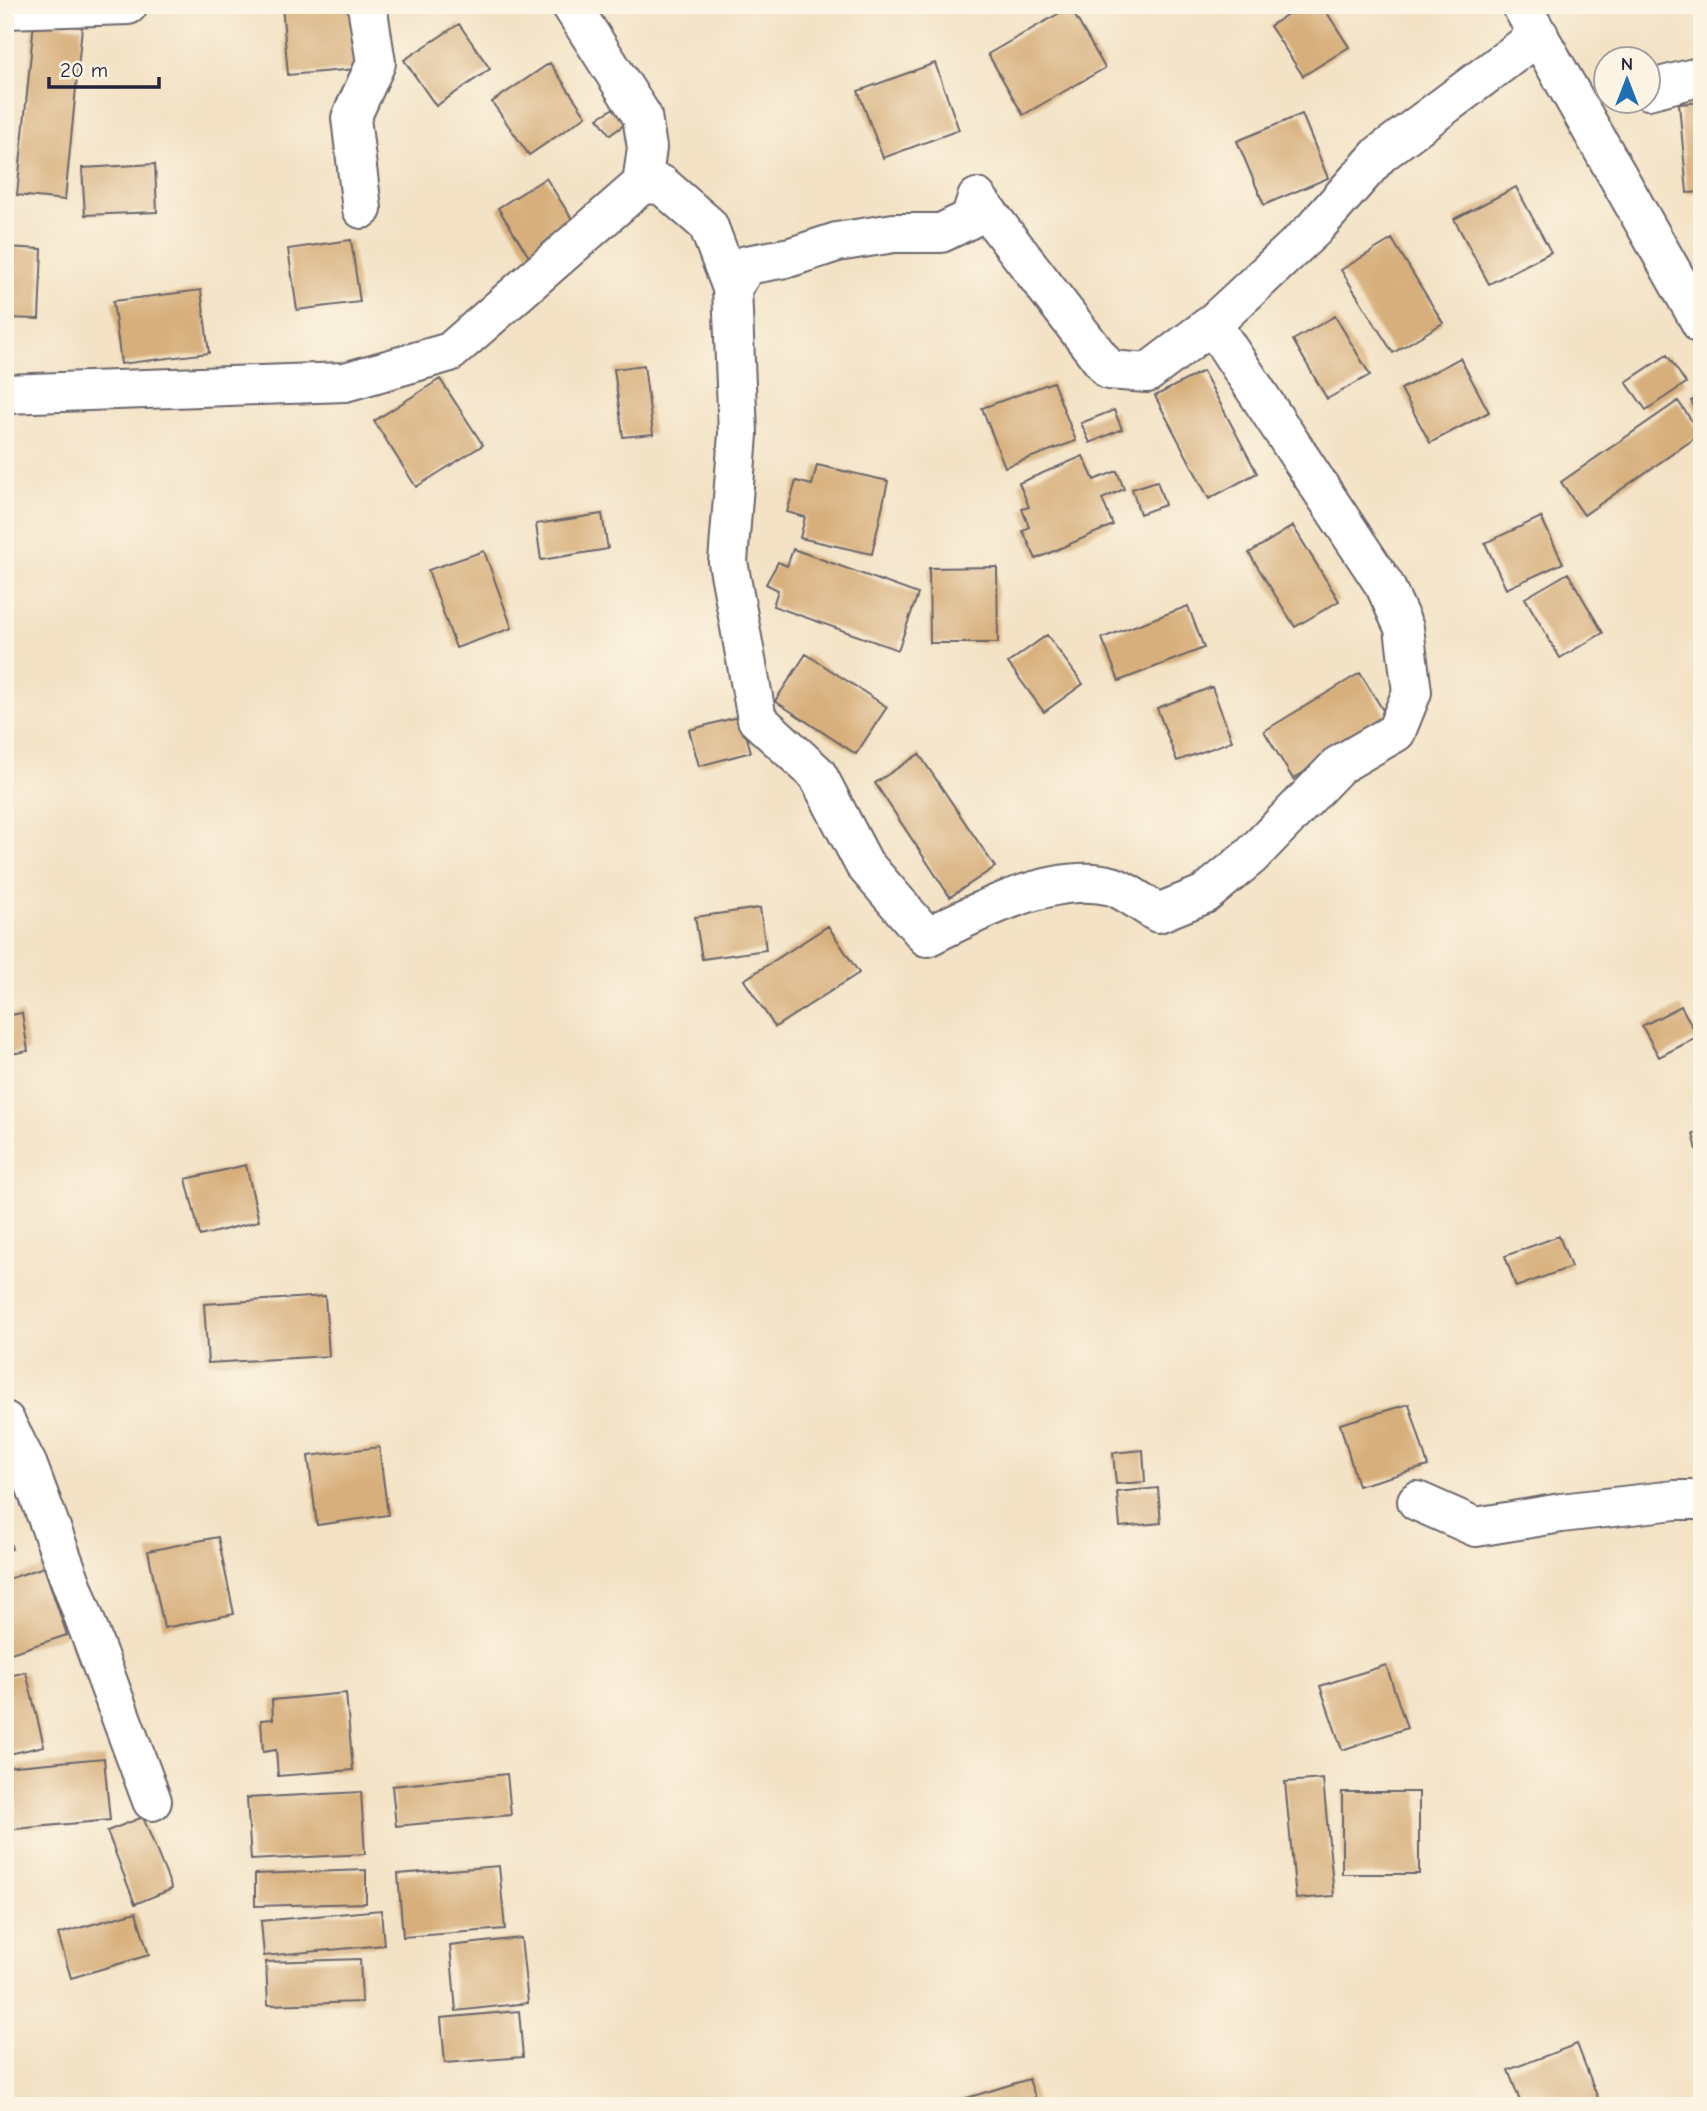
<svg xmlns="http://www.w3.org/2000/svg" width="1707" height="2111" font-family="'Comic Neue',sans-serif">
<rect width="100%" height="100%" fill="#fcf5e5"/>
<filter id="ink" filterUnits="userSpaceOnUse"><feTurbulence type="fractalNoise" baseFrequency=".0143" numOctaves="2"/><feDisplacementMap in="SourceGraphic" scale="14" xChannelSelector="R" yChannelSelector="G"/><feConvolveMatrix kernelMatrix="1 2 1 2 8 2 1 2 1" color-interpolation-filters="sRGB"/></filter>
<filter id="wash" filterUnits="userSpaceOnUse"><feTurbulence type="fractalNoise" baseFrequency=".00686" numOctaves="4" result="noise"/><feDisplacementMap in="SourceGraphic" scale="28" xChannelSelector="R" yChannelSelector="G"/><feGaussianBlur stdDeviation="1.57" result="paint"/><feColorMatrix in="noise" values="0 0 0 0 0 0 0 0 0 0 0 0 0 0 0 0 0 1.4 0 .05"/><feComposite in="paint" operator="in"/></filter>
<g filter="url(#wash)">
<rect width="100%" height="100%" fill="#f3e2c5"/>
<g id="blocks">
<!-- building -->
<path fill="#d7af7b" d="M282,5H361L367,68L288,75Z
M1301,5H1322L1349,47L1303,76L1270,26Z
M1070,7L1105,68L1023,115L988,54Z
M34,22L82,27L65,200L17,195Z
M459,24L490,69L436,106L404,60Z
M550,63L586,116L529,155L492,102Z
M935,63L959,130L883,158L858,91Z
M1702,102V192L1687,193L1679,104Z
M617,106L628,122L610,135L598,118Z
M1302,114L1328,178L1264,205L1237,141Z
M155,164L157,212L85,215L82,168Z
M546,178L579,230L531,260L498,208Z
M1516,187L1551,252L1489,284L1454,219Z
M1392,239L1443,323L1393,353L1341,270Z
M351,240L360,302L297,310L288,249Z
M5,247L42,249L39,319L5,318Z
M201,290L209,353L121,364L113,301Z
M1335,316L1370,375L1327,399L1293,340Z
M1667,355L1686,383L1646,410L1626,382Z
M1460,358L1489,412L1430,443L1401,389Z
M644,365L653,434L623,437L614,369Z
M1203,371L1257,473L1209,499L1155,396Z
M440,379L483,445L416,487L374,421Z
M1053,382L1076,441L1005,467L982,408Z
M1702,395V421L1691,401Z
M1678,401L1701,434L1584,515L1561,482Z
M1114,410L1122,429L1090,443L1081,423Z
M1083,456L1094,480L1117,471L1124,489L1102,499L1113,525L1036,559L1023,531L1029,527L1022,509L1029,507L1019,483Z
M817,465L888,481L872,554L800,538L805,517L787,512L796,481L812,485Z
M1157,481L1165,505L1140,514L1132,489Z
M602,514L608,549L541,560L536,524Z
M1541,517L1563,563L1506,589L1485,543Z
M1293,526L1339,601L1295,627L1249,553Z
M793,549L918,594L898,650L773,606L778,590L766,584L778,562L787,566Z
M484,551L512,628L456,648L428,570Z
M997,567L998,643H930L929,568Z
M1568,573L1603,633L1560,658L1525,598Z
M1188,606L1204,648L1119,681L1102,638Z
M1047,635L1083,684L1044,712L1008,663Z
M806,654L887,707L856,754L775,701Z
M1360,673L1389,720L1293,779L1264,731Z
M1212,687L1232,741L1177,761L1157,708Z
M741,716L751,752L699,766L689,730Z
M919,754L995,867L950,897L875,783Z
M760,908L766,950L702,959L695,917Z
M828,926L859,973L775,1027L744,980Z
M1681,1006L1698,1037L1659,1057L1642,1026Z
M22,1013L28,1051L5,1055V1016Z
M1702,1132V1165H1701L1693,1134Z
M246,1165L259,1221L200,1236L186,1179Z
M1559,1236L1571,1267L1516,1287L1505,1256Z
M325,1296L329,1356L208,1363L204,1304Z
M1409,1404L1428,1466L1358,1486L1340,1424Z
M379,1447L388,1515L317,1525L308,1456Z
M1143,1450L1145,1482L1116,1484L1113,1453Z
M1158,1488L1161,1523L1120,1527L1117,1492Z
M6,1526L12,1549L5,1551V1527Z
M218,1537L234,1614L164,1628L148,1551Z
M44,1567L67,1635L5,1655V1580Z
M1386,1665L1407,1728L1342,1750L1320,1686Z
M26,1672L44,1746L5,1755V1677Z
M346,1693L353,1770L278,1776L276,1750L263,1752L261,1720L273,1719L272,1700Z
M104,1758L110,1820L5,1830V1767Z
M507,1774L511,1815L396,1826L392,1786Z
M1323,1779L1334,1896L1296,1899L1285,1782Z
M361,1792L365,1854L251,1860L247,1798Z
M1342,1792H1419V1874H1342Z
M143,1817L172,1889L135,1904L107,1831Z
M499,1866L505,1929L403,1937L398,1874Z
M366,1870V1903L255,1906V1874Z
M381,1910L384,1945L264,1956L261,1921Z
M136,1912L149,1955L71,1978L58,1934Z
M521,1938L528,2003L456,2011L450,1946Z
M360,1959L362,2002L268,2005L266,1962Z
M519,2011L523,2057L445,2063L441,2018Z
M1577,2044L1601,2106H1522L1508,2070Z
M1029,2079L1038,2106H945L944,2105Z"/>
</g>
</g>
<g filter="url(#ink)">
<use href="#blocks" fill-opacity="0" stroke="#6b656b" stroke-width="2"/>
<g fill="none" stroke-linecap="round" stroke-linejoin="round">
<!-- minor casing -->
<g stroke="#6b656b" stroke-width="42">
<path id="minor" d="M1521,5L1702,325
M5,9L128,5
M1648,90L1702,76
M642,184L662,185L708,225L732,288L738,434L728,562L757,719L817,774L864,864L927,937C976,912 1056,871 1112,886C1127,891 1144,905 1158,913L1205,894L1251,856L1339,765L1396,732L1412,692L1404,628L1385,586L1212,324
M977,198L1109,370L1147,373L1212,324L1313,230L1380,154L1539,35
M362,209L351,118L376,63L367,5
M732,288L747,265L791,257L837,242L894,233H941L970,219L977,198
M5,394L345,382L450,352L642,184L647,148L642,116L571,5
M5,1421L28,1466L152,1801
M1417,1501L1476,1527L1561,1513L1675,1500H1702"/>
</g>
<!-- minor -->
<use href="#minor" stroke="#fff" stroke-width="38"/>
</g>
</g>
<!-- margin -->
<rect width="1707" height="2111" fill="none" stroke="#fcf5e5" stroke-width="28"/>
<!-- north arrow -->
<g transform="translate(1627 80)"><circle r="33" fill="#fcf5e5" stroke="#a5a1a1" stroke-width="2"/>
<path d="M0-5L12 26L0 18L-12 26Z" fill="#1f6fb2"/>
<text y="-10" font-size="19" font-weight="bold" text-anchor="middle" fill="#22223b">N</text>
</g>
<!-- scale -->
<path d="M49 77v10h110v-10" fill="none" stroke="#22223b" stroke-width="3.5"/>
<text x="60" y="77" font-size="21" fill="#22223b" stroke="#fcf5e5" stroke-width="5" paint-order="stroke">20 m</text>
</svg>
